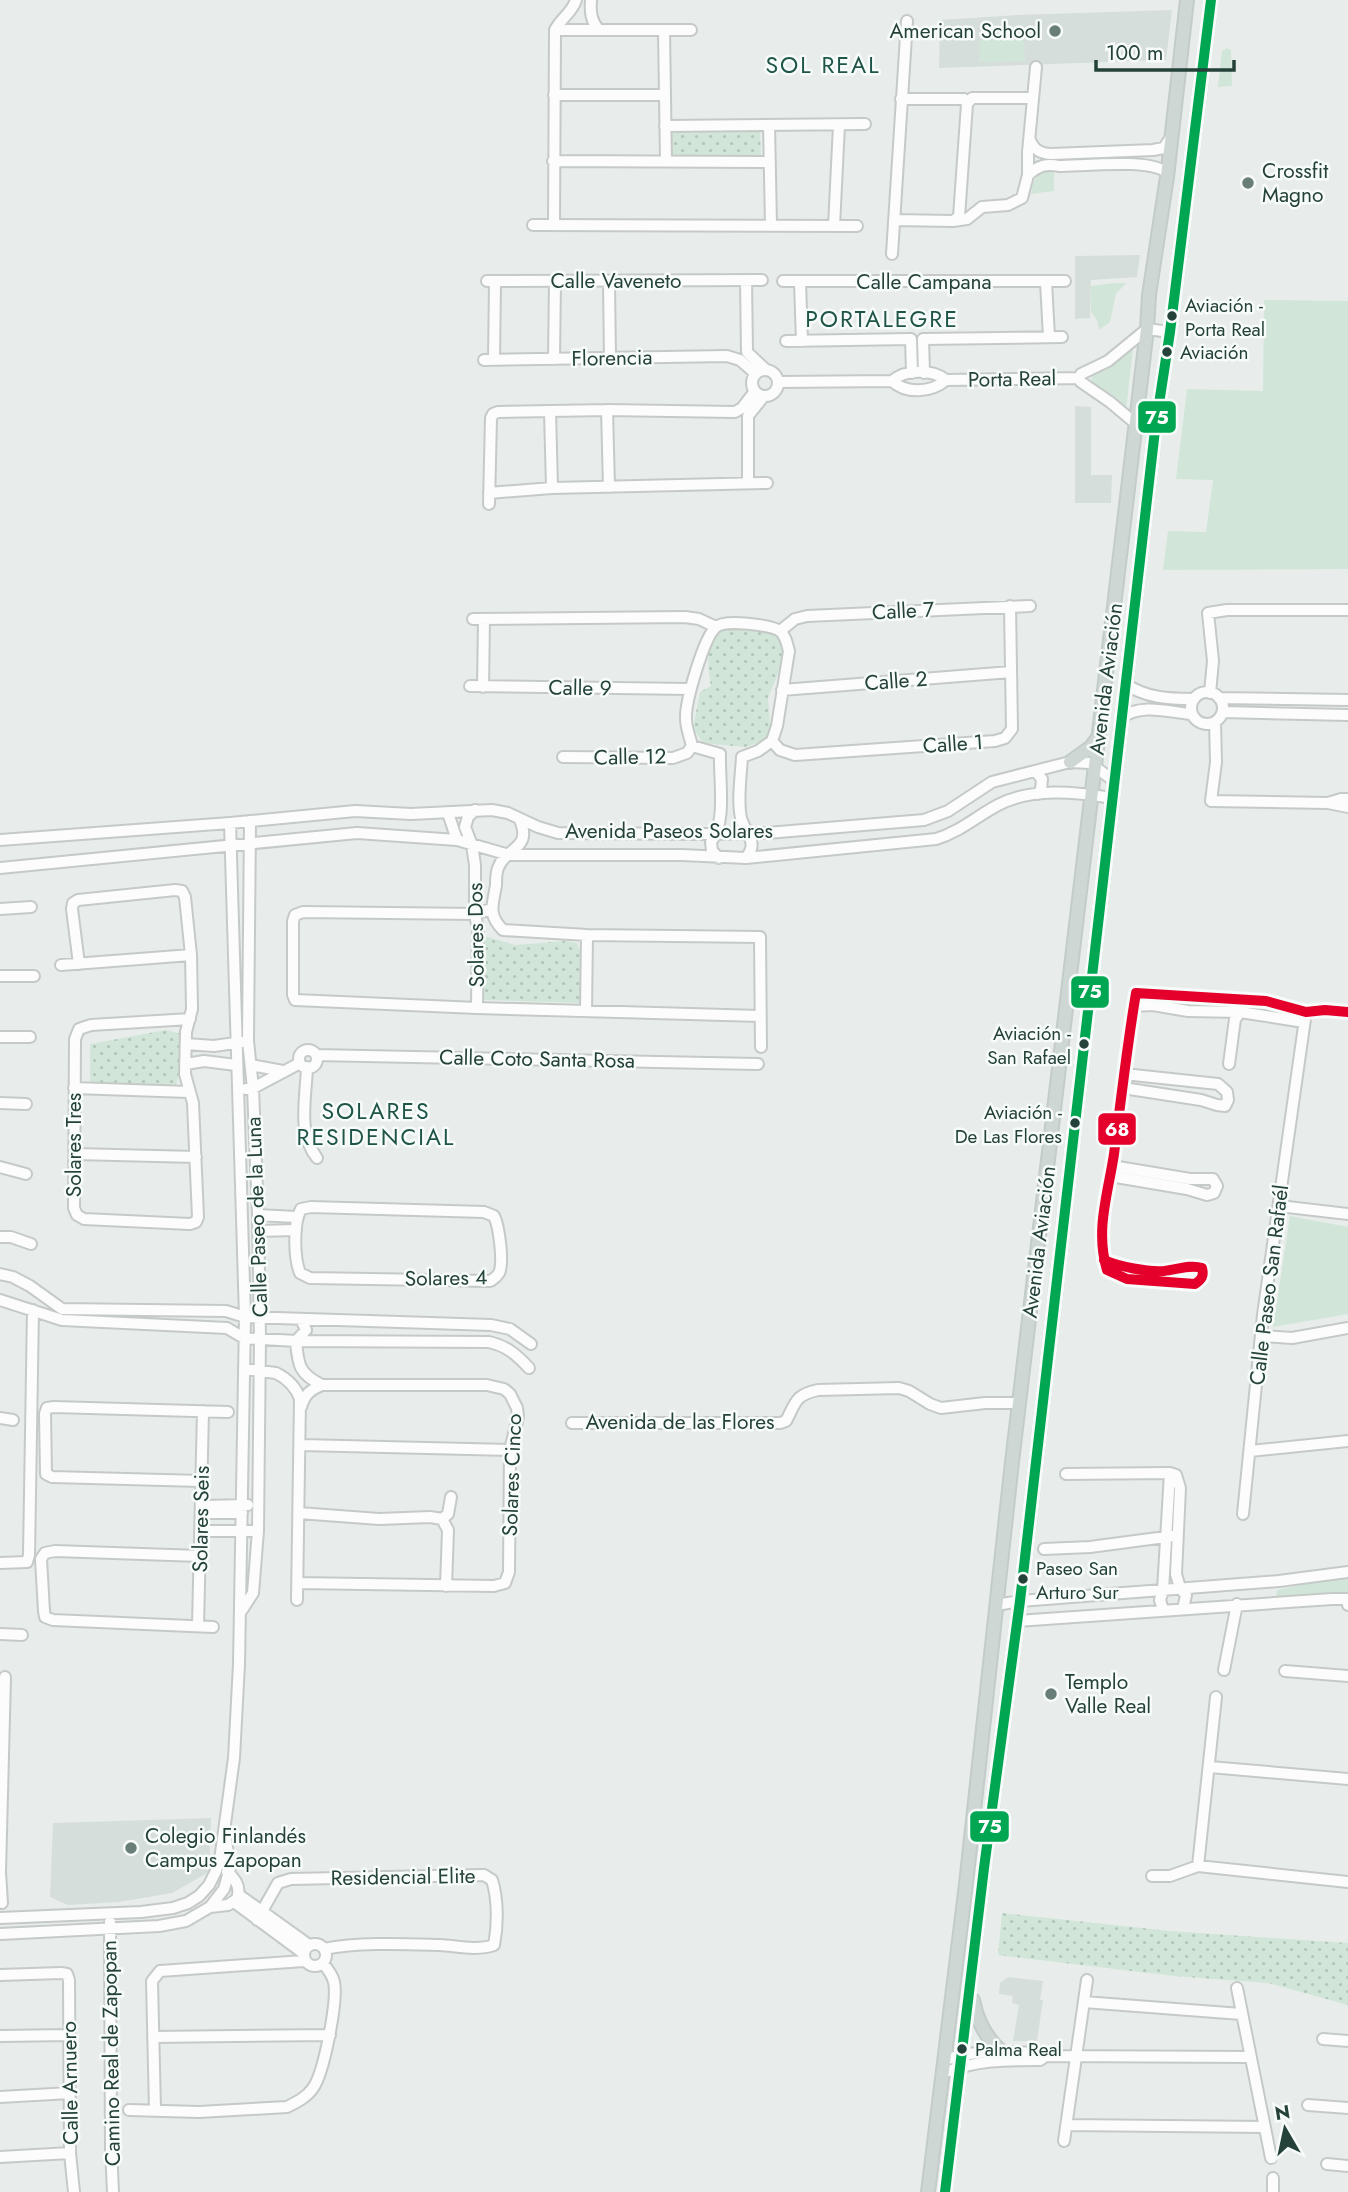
<svg xmlns="http://www.w3.org/2000/svg" width="1348" height="2192" font-family="Jost,sans-serif">
<defs>
<pattern id="park-dots" width="8" height="8" patternUnits="userSpaceOnUse" patternTransform="scale(1.75)"><rect width="8" height="8" fill="#d1e6d8"/><path d="M2 2h.1M6 6h.1" fill="none" stroke="#b3c6ba" stroke-width="1.8" stroke-linecap="round"/></pattern>
</defs>
<rect width="100%" height="100%" fill="#e8edeb"/>
<!-- built -->
<path fill="#d6dedb" d="M1172,10L1166,60L939,68L940,20L1017,15Z
M1140,255L1137,277L1091,280L1090,318L1075,319V256Z
M1075,406L1091,407V475H1112L1111,503H1075Z
M211,1818L209,1872L172,1893L119,1902L68,1905L50,1897L53,1823Z
M1008,1977L1043,1981L1040,2000H1043L1037,2041H1013L1019,2005L1012,2003L1013,1996L999,1994L1000,1983Z"/>
<!-- grass -->
<path fill="#d1e6d8" d="M1024,39L1025,61L979,62L980,40Z
M1227,48L1231,50L1232,86L1218,87L1222,51Z
M1046,171L1054,172V191L1031,194C1033,183 1034,175 1046,171Z
M1114,283H1126L1116,294L1110,322L1099,330L1097,320L1091,312V286Z
M1264,300L1348,301V569L1163,570L1168,531L1206,532L1213,480L1176,479L1187,389L1263,391Z
M1133,349L1126,410C1113,401 1088,391 1092,374Z
M1290,1216L1348,1227V1314L1273,1327Z
M1348,1575V1597L1276,1600L1277,1590Z"/>
<!-- park -->
<path fill="url(#park-dots)" d="M760,131L761,155L669,156L670,132Z
M727,624L778,635L784,659L768,698L771,738L745,747L703,743L693,728L700,692L711,686C706,655 706,649 727,624Z
M485,936L515,945L565,941L577,943L584,960L581,1003L484,1000Z
M166,1030L181,1034L183,1055L176,1086H90V1044Z
M1002,1913L1170,1931L1348,1943V2005L1268,1983L1174,1976L998,1955Z"/>
<g fill="none" stroke-linecap="round" stroke-linejoin="round">
<!-- minor casing -->
<g stroke="#c5cac8" stroke-width="14">
<path id="minor" d="M591,0C590,12 591,21 599,30
M555,30H691
M555,30C561,18 572,13 576,0
M664,30L666,162
M554,95H665
M901,99H964L967,104L972,98H1033
M769,125L771,225
M665,126L865,124
M1030,140C1034,150 1041,154 1052,154L1153,150L1164,148L1171,137
M553,161L770,162
M1028,175C1038,166 1046,163 1059,166C1082,166 1152,158 1167,173
M894,220L953,221L967,219L982,207L1008,205L1022,198L1028,175V152L1036,67
M953,221L959,217L967,104
M533,225L857,226
M554,225L555,30
M834,226L839,125
M892,254L907,21
M487,281L762,280
M746,281L747,352L766,370
M783,281H1065
M609,282L610,359
M800,282L802,341
M1046,282L1049,337
M786,341L911,339L912,373
M554,359L555,281
M484,360L727,356L740,360L756,374
M494,360L495,282
M752 383a13 13 0 1 1 26 0a13 13 0 1 1-26 0Z
M924,373L923,339L1062,337
M1079,378L1081,382L1110,402L1135,423
M892,381C906,394 931,393 946,380
M778,382L892,381C905,369 932,369 946,380L1079,378L1081,374L1108,361L1147,329L1170,332
M607,410L609,487
M550,411L552,488
M748,483V416L764,396
M489,493L552,488L767,483
M489,504L491,418L493,414L498,412L607,410L735,412L742,408L755,391
M473,619L685,617L699,619L716,627
M780,631L795,619L807,616L1030,606
M1126,684C1145,698 1170,699 1193,699
M470,686L689,689
M483,687L484,619
M782,690L1011,672
M1191 708a16 16 0 1 1 32 0a16 16 0 1 1-32 0Z
M1210,693L1213,661L1208,613L1227,610H1348
M1219,698L1348,700
M1223,712L1348,715
M1122,718C1140,703 1169,712 1191,714
M1215,722L1216,762L1211,801L1328,803L1348,807
M772,741L780,750L795,755L995,741L1005,738L1012,729L1010,606
M692,746C690,737 686,728 686,719C685,702 704,637 716,627C725,619 771,625 780,631C786,636 787,644 789,651L777,726L772,741L758,751L742,757C741,776 737,800 741,818C746,835 759,842 746,858
M692,746L720,754C719,780 727,822 711,842L712,851L719,858
M563,757L673,758L687,753L692,746
M1035,771L1042,779L1041,789L1038,794
M1328,803L1341,799H1348
M475,810L468,817L465,827L472,845L475,865V914L478,930L477,1008
M448,813L457,840
M519,818C534,850 505,847 498,868C496,873 496,880 496,885C493,905 487,914 503,930L587,935L760,937L761,1047
M0,840L230,823L355,811L411,814L492,810L508,813L538,827L558,833L707,834L767,833L924,820L948,811L992,782L1070,762L1090,763L1114,781
M0,868L357,833L457,840L509,855H682L746,858L936,839C960,832 977,816 998,805C1032,787 1076,792 1112,798
M0,909L31,907
M491,909L475,914L303,912L295,915L293,921V995L295,1000L477,1008L760,1016
M79,964L72,909L73,903L78,900L175,890L182,891L185,897L191,955L192,1009L186,1032L185,1074L193,1103L198,1217L196,1222L190,1224L84,1219L77,1215L74,1208L75,1039L79,1029L91,1025L190,1019
M61,965L191,955
M0,976H34
M1134,1006L1153,1005L1188,1011L1240,1012L1304,1022
M586,1011L587,935
M0,1037H30
M186,1044L214,1046L242,1042
M299 1059a9 9 0 1 1 18 0a9 9 0 1 1-18 0Z
M316,1055L758,1064
M186,1064L204,1061L236,1065
M1229,1064L1235,1019L1242,1010
M251,1065L283,1071
M307,1067C306,1098 297,1133 317,1158
M74,1088L189,1092
M1123,1088L1201,1100L1217,1105L1225,1106L1228,1100L1227,1092L1218,1084L1124,1074
M246,1089L253,1088L300,1063
M0,1103L26,1104
M75,1154L196,1157
M0,1167L26,1174
M1110,1176L1187,1189L1207,1195L1214,1193L1217,1186L1213,1179H1190L1112,1166
M1279,1206L1348,1214
M311,1207L484,1212L494,1216C499,1226 504,1263 499,1273C496,1278 495,1278 490,1281L310,1278L300,1273C294,1258 293,1223 301,1209Z
M258,1215L296,1217
M258,1231L296,1230
M0,1237H11L31,1244
M1104,1260C1121,1267 1146,1272 1164,1271C1176,1270 1190,1264 1202,1268C1204,1276 1202,1279 1195,1284L1127,1279L1107,1270C1095,1230 1108,1194 1114,1154C1121,1100 1127,1046 1136,993L1266,1001L1306,1012L1325,1010L1348,1012
M0,1274L13,1277L30,1286L62,1309L226,1311L245,1317L491,1325L510,1329L531,1344
M0,1300L62,1320L227,1328L244,1338L296,1341L489,1342C507,1346 517,1355 529,1368
M1261,1336L1292,1338L1348,1328
M244,1369L276,1373C288,1379 296,1387 300,1399L297,1600
M301,1407C305,1394 310,1390 322,1385
M0,1418L13,1420
M572,1423H780L786,1421C796,1402 795,1395 818,1390L899,1388L909,1391L930,1404L941,1408L985,1403H1019
M301,1445L510,1450
M1250,1451L1348,1441
M1066,1474L1170,1473L1176,1475L1180,1488L1176,1574L1180,1588L1186,1595L1183,1609
M201,1481L52,1477L46,1474L45,1414L47,1408L54,1407L228,1412
M201,1506L248,1505
M201,1513H242
M299,1513L379,1519L430,1517L442,1519L448,1530L446,1586
M1243,1514L1263,1315L1306,1012
M442,1519L448,1514L451,1497
M200,1531H258
M1044,1549L1090,1547L1173,1536
M200,1556L55,1551L45,1553L41,1559L44,1611L45,1617L53,1620L213,1627
M0,1563L27,1562L29,1555L33,1310
M298,1583L494,1586L505,1583L509,1572L510,1450L518,1417L517,1408L510,1394L504,1389L487,1385H322C299,1374 298,1365 296,1341L306,1330L301,1319
M996,1605L1020,1601L1279,1581L1348,1572
M242,1610L253,1593L258,1531L260,1339L258,1215L253,1088L248,1041L250,821
M1163,1610L1160,1600L1163,1590L1170,1473
M1017,1621L1332,1599H1348V1605
M198,1626L203,1411
M0,1634L22,1635
M1224,1670L1237,1604
M1285,1671L1348,1676
M1210,1767L1348,1779
M1198,1866L1216,1697
M1152,1876H1170L1198,1866L1348,1882
M239,1895L309,1945
M234,1902L303,1953
M2,1903L0,1872L5,1677
M210,1907L228,1905L237,1899C241,1888 236,1879 227,1872
M0,1918L141,1912L173,1908L188,1903L199,1896L209,1885L216,1871L221,1853L234,1758L239,1664L245,1317L230,823
M257,1920L278,1883L291,1879L484,1875L492,1880C498,1899 498,1925 494,1945C477,1951 457,1946 440,1945C403,1944 360,1942 324,1949
M110,1922L111,2148L113,2192
M0,1934L159,1926L186,1921L210,1907L224,1889L230,1868L226,1840
M304 1955a11 11 0 1 1 22 0a11 11 0 1 1-22 0Z
M0,1975L61,1973L67,1974L69,1980L70,2153L74,2192
M1237,1988L1271,2158
M1084,2002L1241,2014
M0,2036L69,2035
M153,2037L330,2035
M1323,2039L1348,2041
M945,2060C976,2049 1007,2052 1040,2053L1045,2056L1250,2057
M943,2073C977,2060 1004,2060 1040,2060L1043,2058
M0,2097L70,2093
M1308,2105L1348,2108
M129,2110L199,2112L287,2107C297,2102 307,2097 313,2088C324,2073 338,2000 334,1982C332,1974 328,1969 323,1964
M155,2110L152,1981L160,1971L304,1961
M1067,2125L1265,2127
M1064,2141L1087,1980
M0,2157L70,2153
M1327,2164L1348,2166
M1273,2178V2192"/>
</g>
<!-- major casing -->
<g stroke="#c3ccc9" stroke-width="16">
<path id="major" d="M1070,762L1091,747L1099,736
M973,2000C977,2020 986,2038 1001,2051
M928,2192L966,1884L1012,1462L1147,329L1149,295L1167,177L1187,0
M945,2192L984,1868L1020,1601L1155,430L1170,332L1211,0"/>
</g>
<!-- minor -->
<use href="#minor" stroke="#fcfcfc" stroke-width="10"/>
<!-- major -->
<use href="#major" stroke="#cfd7d5" stroke-width="12"/>
<!-- bus-1 casing -->
<g stroke="#f7fbf9" stroke-width="16">
<path id="bus-1" d="M945,2192L984,1868L1020,1601L1155,430L1170,332L1211,0"/>
</g>
<!-- bus-2 casing -->
<g stroke="#f7fbf9" stroke-width="16">
<path id="bus-2" d="M1104,1260C1121,1267 1146,1272 1164,1271C1176,1270 1190,1264 1202,1268C1204,1276 1202,1279 1195,1284L1127,1279L1107,1270C1095,1230 1108,1194 1114,1154C1121,1100 1127,1046 1136,993L1266,1001L1306,1012L1325,1010L1348,1012"/>
</g>
<!-- bus-1 -->
<use href="#bus-1" stroke="#00a651" stroke-width="10"/>
<!-- bus-2 -->
<use href="#bus-2" stroke="#e4002b" stroke-width="10"/>
</g>
<!-- markers -->
<g fill="#697e78" stroke="#f7fbf9" stroke-width="2.5">
<circle cx="1055" cy="31" r="7"/>
<circle cx="1248" cy="183" r="7"/>
<circle cx="1051" cy="1694" r="7"/>
<circle cx="131" cy="1848" r="7"/>
</g>
<g fill="#24423a" stroke="#f7fbf9" stroke-width="2.5">
<circle cx="1172" cy="316" r="6"/>
<circle cx="1167" cy="352" r="6"/>
<circle cx="1084" cy="1044" r="6"/>
<circle cx="1075" cy="1123" r="6"/>
<circle cx="1023" cy="1579" r="6"/>
<circle cx="962" cy="2049" r="6"/>
</g>
<g text-anchor="middle" stroke-width="5" stroke-linejoin="round" paint-order="stroke">
<!-- bus labels -->
<g font-size="19" fill="#24423a" stroke="#f7fbf9" text-anchor="start">
<text x="1185" y="312">Aviación -<tspan x="1185" dy="24">Porta Real</tspan></text>
<text x="1180" y="359">Aviación</text>
<text x="1071" y="1040" text-anchor="end">Aviación -<tspan x="1071" dy="24">San Rafael</tspan></text>
<text x="1062" y="1119" text-anchor="end">Aviación -<tspan x="1062" dy="24">De Las Flores</tspan></text>
<text x="1036" y="1575">Paseo San<tspan x="1036" dy="24">Arturo Sur</tspan></text>
<text x="975" y="2056">Palma Real</text>
</g>
<!-- poi labels -->
<g font-size="21" fill="#24423a" stroke="#f7fbf9" text-anchor="start">
<text x="1041" y="38" text-anchor="end">American School</text>
<text x="1262" y="178">Crossfit<tspan x="1262" dy="24">Magno</tspan></text>
<text x="1065" y="1689">Templo<tspan x="1065" dy="24">Valle Real</tspan></text>
<text x="145" y="1843">Colegio Finlandés<tspan x="145" dy="24">Campus Zapopan</tspan></text>
</g>
<!-- street labels -->
<g font-size="21" fill="#24423a" stroke="#f7fbf9">
<text x="616" y="288">Calle Vaveneto</text>
<text x="924" y="289">Calle Campana</text>
<text transform="translate(612 358) rotate(-1)" y="7">Florencia</text>
<text transform="translate(1012 379) rotate(-1)" y="7">Porta Real</text>
<text transform="translate(903 611) rotate(-3)" y="7">Calle 7</text>
<text transform="translate(1106 679) rotate(-83)" y="7">Avenida Aviación</text>
<text transform="translate(896 681) rotate(-4)" y="7">Calle 2</text>
<text transform="translate(580 688) rotate(1)" y="7">Calle 9</text>
<text transform="translate(953 744) rotate(-4)" y="7">Calle 1</text>
<text transform="translate(630 757) rotate(-1)" y="7">Calle 12</text>
<text x="669" y="838">Avenida Paseos Solares</text>
<text transform="translate(476 935) rotate(-91)" y="7">Solares Dos</text>
<text transform="translate(537 1059) rotate(1)" y="7">Calle Coto Santa Rosa</text>
<text transform="translate(74 1145) rotate(-90)" y="7">Solares Tres</text>
<text transform="translate(257 1217) rotate(-92)" y="7">Calle Paseo de la Luna</text>
<text transform="translate(1039 1242) rotate(-83)" y="7">Avenida Aviación</text>
<text transform="translate(446 1278) rotate(-1)" y="7">Solares 4</text>
<text transform="translate(1269 1285) rotate(-83)" y="7">Calle Paseo San Rafaél</text>
<text x="680" y="1429">Avenida de las Flores</text>
<text transform="translate(512 1475) rotate(-88)" y="7">Solares Cinco</text>
<text transform="translate(201 1519) rotate(-89)" y="7">Solares Seis</text>
<text transform="translate(403 1877) rotate(-1)" y="7">Residencial Elite</text>
<text transform="translate(111 2053) rotate(-91)" y="7">Camino Real de Zapopan</text>
<text transform="translate(70 2083) rotate(-91)" y="7">Calle Arnuero</text>
</g>
<!-- neighbourhood labels -->
<g font-size="23" letter-spacing="2" fill="#1f5548" stroke="#f7fbf9">
<text x="823" y="73">SOL REAL</text>
<text x="882" y="327">PORTALEGRE</text>
<text x="376" y="1119">SOLARES<tspan x="376" dy="26">RESIDENCIAL</tspan></text>
</g>
</g>
<g stroke="#f7fbf9" stroke-width="2.5">
<rect x="1137" y="400" width="40" height="34" rx="7" fill="#00a651"/>
<rect x="1070" y="975" width="40" height="34" rx="7" fill="#00a651"/>
<rect x="1097" y="1112" width="40" height="34" rx="7" fill="#e4002b"/>
<rect x="969" y="1810" width="41" height="33" rx="7" fill="#00a651"/>
</g>
<g font-size="19" text-anchor="middle" font-weight="bold" fill="#fff">
<text x="1157" y="424">75</text>
<text x="1090" y="998">75</text>
<text x="1117" y="1136">68</text>
<text x="990" y="1833">75</text>
</g>
<!-- north arrow -->
<g transform="translate(1285 2129) rotate(351)" stroke="#f7fbf9" stroke-width="5" paint-order="stroke">
<path d="M0-5L12 26L0 18L-12 26Z" fill="#24423a"/>
<text y="-10" font-size="19" font-weight="bold" text-anchor="middle" fill="#24423a">N</text>
</g>
<!-- scale -->
<path d="M1096 60v10h138v-10" fill="none" stroke="#24423a" stroke-width="3.5"/>
<text x="1106" y="60" font-size="21" fill="#24423a" stroke="#f7fbf9" stroke-width="5" paint-order="stroke">100 m</text>
</svg>
